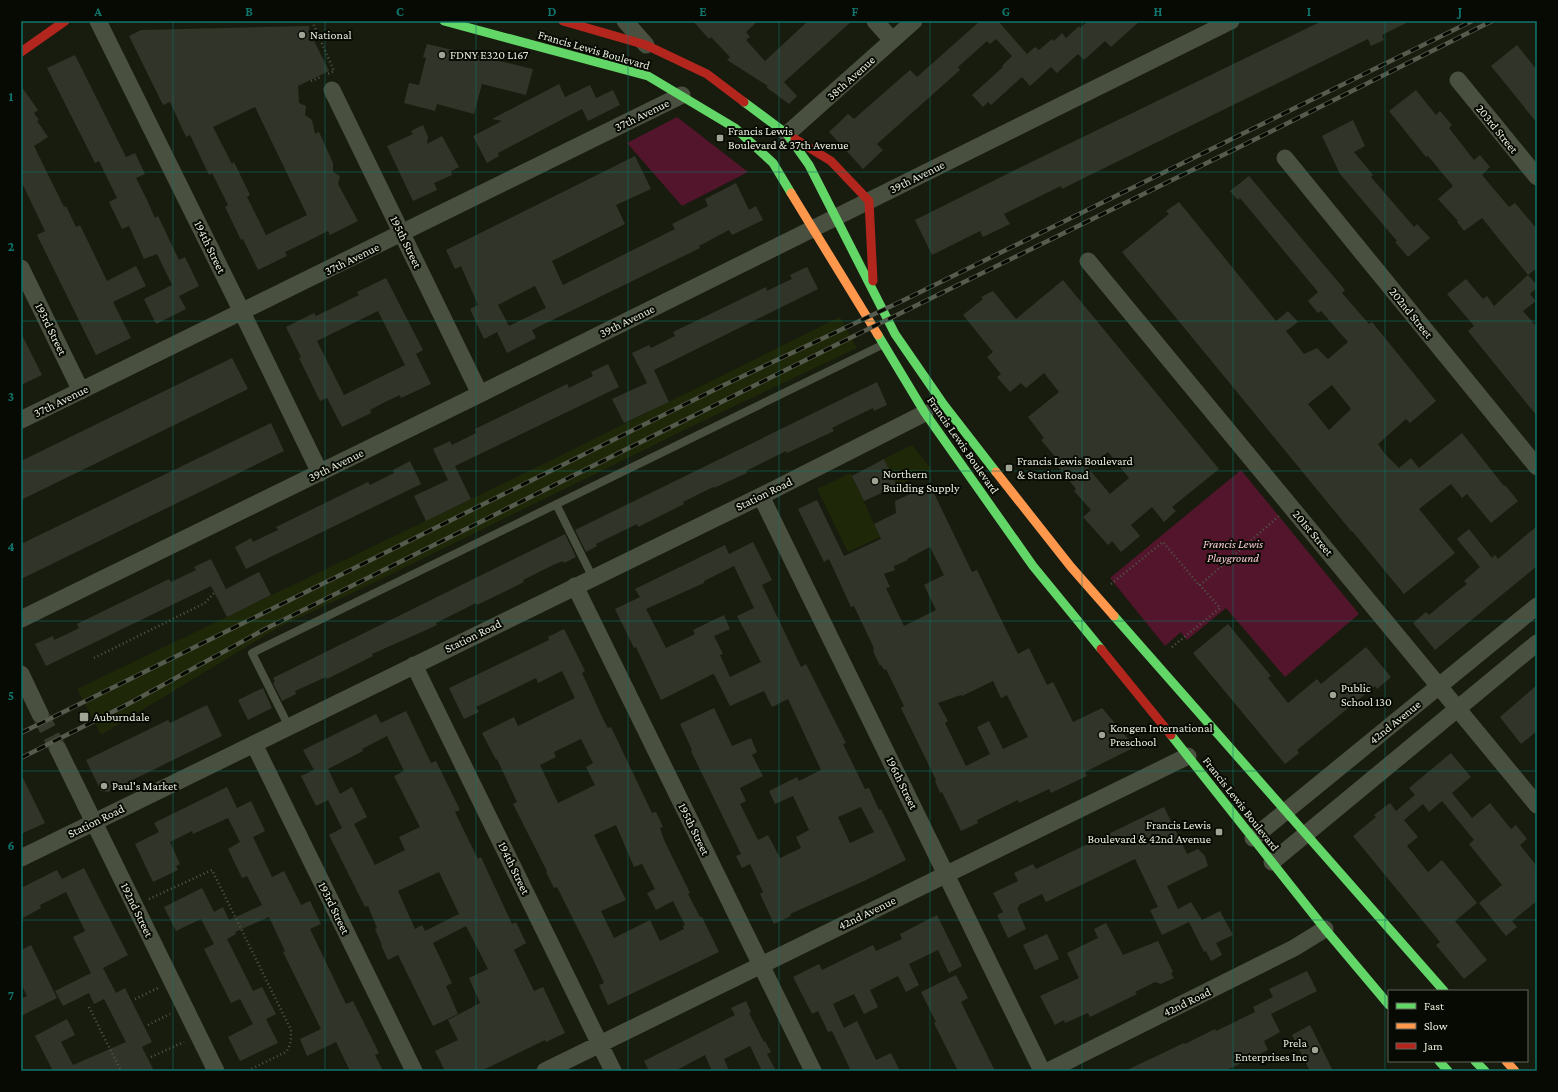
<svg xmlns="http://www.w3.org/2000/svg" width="1558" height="1092" font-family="'Crimson Pro',serif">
<rect width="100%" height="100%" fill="#181c0f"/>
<!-- built -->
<path fill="#1e2708" d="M840,317L857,348L705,420L361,589L279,627L101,735L77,689L529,471Z
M910,446H913L931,469L897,486L884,459Z
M851,473L880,537L848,552L817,489Z"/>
<!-- green -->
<path fill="#52152b" d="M677,117L748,172L682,206L627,143Z
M1241,470L1359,614L1285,677L1226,608L1187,640L1181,632L1165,646L1110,578Z"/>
<!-- building -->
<path fill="#313529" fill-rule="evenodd" d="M693,21H758L746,32L750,37L746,40L765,61L808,21H852L784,82L797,96L789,104L766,87L768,86L727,60L730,57L711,37L709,39Z
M980,21H998L1027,54L1035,47L1039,50L1052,39L1054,41L1062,33L1066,38L1079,26L1080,28L1088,21H1140L1111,47L1105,41L1084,60L1078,54L1057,73L1051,67L1030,86L1022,77L991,105L988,102L983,107L972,95L1003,67L1002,66L1012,56L996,39L990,44L987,41L958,67L960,70L877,144L883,150L863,169L829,132L848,114L854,119L910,70L917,77Z
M1322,21H1410L1382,35L1384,40L1371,46L1368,39L1086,177L1062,189L1061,186L1004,214L1010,224L983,237L980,231L932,255L915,220L1019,168Z
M309,26V31L329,71L298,86L299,103L306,106L305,115L312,120L315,134L319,132L333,163V172L340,176L338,184L358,221L330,235L328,231L300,245L285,252L287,256L258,270L243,239L241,240L225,207L228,205L212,173L209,175L190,135L186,137L170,102L163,105L129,36L141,30ZM255,107L307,215L266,235L247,197L250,195L234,162L232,164L213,127Z
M427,44L533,69L526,95L482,84L474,114L437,104L435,111L404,103L409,83L419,85L426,58L423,57Z
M1517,45L1537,70V123L1491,66Z
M75,55L126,157L135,153L145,174L136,178L147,200L155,218L158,216L179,260L185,257L199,286L179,296L186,309L156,324L144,299L172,285L157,254L144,259L129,226L122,229L109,202L117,198L99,161L95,163L47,68Z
M559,84L565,97L590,85L596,98L613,90L620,105L588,121L582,109L498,153L499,156L487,163L473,136L502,121L492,119Z
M21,86L38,110L34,113L39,120L37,121L48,137L34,146L64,207L66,206L76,227L80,225L107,281L136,266L146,286L113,302L131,338L96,355L37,235L45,231L21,181Z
M1416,90L1436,115L1440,111L1452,125L1449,128L1474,160L1480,155L1490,167L1482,175L1509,207L1515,203L1537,229V268L1528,275L1482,218L1464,231L1457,222L1458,221L1438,199L1453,186L1428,156L1426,157L1389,111Z
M1353,120L1365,146L1354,152L1373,175L1371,177L1414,227L1417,224L1430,238L1408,257L1395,242L1397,241L1340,174L1322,136Z
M423,125L428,137L427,144L442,136L459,167L451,171L452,175L434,183L437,190L413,201L387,146L413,134L411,131Z
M635,156L651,189L616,205L625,224L552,261L563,285L675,229L672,224L708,206L705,199L736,183L749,210L756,206L763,220L732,235L729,230L699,246L700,248L532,330L536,338L507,353L497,332L484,339L470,309L478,305L461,266L455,269L446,250ZM535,286L546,308L509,326L498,305Z
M1249,176L1345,290L1342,293L1369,324L1372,322L1436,401L1410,423L1406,419L1378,444L1385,454L1399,468L1411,458L1419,468L1462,433L1504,486L1505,485L1518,501L1491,523L1467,494L1462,498L1451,484L1419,509L1455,553L1404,594L1352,531H1351L1122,252L1169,214L1166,211L1179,202L1276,321L1288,311L1298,322L1286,331L1304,354L1317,348L1328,359L1348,342L1321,311L1318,313L1308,301L1318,292L1240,198L1238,200L1230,191ZM1332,385L1351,409L1329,430L1308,404Z
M807,267L818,289L654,370L669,402L624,423L612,399L647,383L632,353L649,345L651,348L675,336L673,332L766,287L767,291L779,285L792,279L790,275Z
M1528,275L1537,285V288L1530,294L1536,301L1523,311L1537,327V416L1468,331L1474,326L1447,294L1466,279L1483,299L1487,296L1494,306Z
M386,278L423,350L416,354L431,384L401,398L400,395L383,403L370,410L371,413L342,427L327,398L320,401L299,358L301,357L286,327L314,313L316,316L359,295L357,292ZM378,311L405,365L344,395L317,341Z
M1063,280L1219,469L1172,507L1176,511L1164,522L1152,507L1131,525L1140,536L1121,552L1112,541L1108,545L1083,517L1091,510L1074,491L1076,489L1054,462L1057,459L1041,440L1044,438L1028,417L1059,392L1044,373L1026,388L1021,383L1010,392L997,377L1001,374L987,357L993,352L963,315L983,299L981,297L993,291L1016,319ZM1108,452L1129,478L1110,494L1088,468Z
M21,333L42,375L21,385Z
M232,358L248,389L21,500V461Z
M608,364L619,387L455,466L471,499L426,521L414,496L448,480L433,449L450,441L452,445L476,433L475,429L506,414L567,384L569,388L593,376L591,372Z
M877,382L887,405L874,411L873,408L842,423L832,428L834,431L787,453L786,451L746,471L747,473L714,488L713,487L683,502L684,504L638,527L637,524L596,544L597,546L586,552L575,530Z
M271,423L284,451L21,579V544Z
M884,459L897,486L864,501L852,476Z
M410,461L421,484L246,569L235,547L251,538L253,542L265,536L278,530L276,527L368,482L370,485L394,473L393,470Z
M930,485L972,572L977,570L1018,654L1029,648L1047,685L1053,682L1073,722L1102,708L1135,747L1085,772L1087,776L1051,793L1049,789L1019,803L1018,800L977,820L978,823L961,831L942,792L940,793L935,781L936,780L901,708L904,706L886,669L884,670L881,665L880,666L873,651H874L873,646L854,606L851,607L829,559L824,562L798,509L817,500L844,556L881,539L874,524L896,513L895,501ZM930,547L944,575L924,585L936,610L904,626L886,588L890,587L884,574L895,570L894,566L908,560L907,559ZM993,681L1001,698L1007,695L1028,737L1003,749L989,721L977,727L990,754L966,766L945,723L948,721L938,703L961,695L962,696Z
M1537,526V566L1435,650L1413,623L1426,612L1429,615L1454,594L1467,584L1464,581L1480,567L1457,539L1469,529L1492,558L1495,555L1498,559Z
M565,534L576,557L564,563L563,561L553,565L523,580L524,582L512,588L477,605L476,603L436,623L437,625L424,631L372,654L373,656L327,679L326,677L295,691L296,694L282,701L273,683L275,682L273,678Z
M753,542L772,580L762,585L784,631L801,667L806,664L846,743L843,744L865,789L869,788L879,810L881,809L889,825L906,860L864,881L790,914L791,916L774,924L760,894L763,892L750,864L742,868L736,856L741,854L691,751L692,750L680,724L714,708L732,746L751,738L757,752L752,755L763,776L740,788L746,801L740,804L758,840L768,835L780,858L801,848L796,837L809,830L793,796L775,804L769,791L797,777L799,781L821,770L788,699L772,707L764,691L730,706L715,676L713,674L661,700L636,647L634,648L615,609L640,597L635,589L725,545L729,554ZM734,566L754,608L737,616L761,662L730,677L720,655L723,654L714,636L730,629L724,615L693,630L695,634L666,648L646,609L704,583V581ZM861,807L874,832L850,843L838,817Z
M211,559L226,589L259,572L271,595L227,617L211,586L46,666L35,644L53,636L54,640L67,634L79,628L77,624L169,579L171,582L196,570L194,567Z
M1228,624L1271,676L1268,678L1288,703L1317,679L1321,684L1366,647L1391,677L1377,689L1375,686L1297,750L1299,753L1285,764L1193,653Z
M564,629L585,671L582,673L605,723L608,728L611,727L652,813L656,812L663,827L660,828L664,840L690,893L688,894L700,917H702L719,952L608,1005L599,985L604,983L593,959L557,887L554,888L546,872L547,871L513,804L517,802L497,759L496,760L482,733L514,717L518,726L575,698L562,671L538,683L536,678L491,700L476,707L479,712L464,719L449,688L549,640L548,637ZM581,739L593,763L586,767L595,785L558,803L540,765L556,757L554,752ZM616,825L634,867L642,864L655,889L647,893L656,910L673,901L685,925L683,926L684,929L660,941L650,920L614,938L601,911L626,900L594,835Z
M1537,685V731L1521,744L1500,717Z
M263,688L272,708L248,720L238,700Z
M207,705L222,736L108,792L101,791L86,760L168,720L170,723Z
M406,711L431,763L436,761L460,810L455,812L467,837L478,859L481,857L512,924L516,922L526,943L514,950L534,991L543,987L565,1033L546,1042L545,1040L481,1071H445L435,1051L458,1040L448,1020L480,1003L469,978L488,969L466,926L433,943L452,983L446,986L458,1014L433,1026L398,955L388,960L381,945H382L375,929L377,928L368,906L365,907L329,835L342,828L328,800L316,806L301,776L314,770L303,750L376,714L381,723ZM387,736L404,771L394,776L420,827L399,837L405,850L375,865L354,824L367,817L352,787L340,794L328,769L363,751L362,749ZM439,872L459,914L425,931L422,925L415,929L398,891Z
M1451,753L1471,777L1452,793L1472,818L1490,803L1511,829L1516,825L1527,839L1520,845L1537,866V901L1512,921L1517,927L1506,936L1479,903L1502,885L1469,844L1474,840L1442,801L1429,812L1423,804L1404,820L1418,837L1407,846L1428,872L1442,860L1477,903L1455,921L1487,960L1464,979L1436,945L1440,942L1353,836L1376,817L1374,815L1390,803L1396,811L1415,795L1409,788Z
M21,774L45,823L21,834Z
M227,787L237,808L251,801L265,831L253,837L272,877L284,871L301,905L310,901L321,924L310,929L346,1004L353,1001L379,1053L375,1055L383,1071H350L336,1042L307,1056L300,1039L321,1029L283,952L285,951L269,917L235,932L236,934L227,939L253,991L262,987L276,1014L266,1019L278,1043L240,1061L228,1037L253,1024L240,999L231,1003L204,949L214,944L201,919L176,931L164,907L202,888L214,912L223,907L229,920L262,905L247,876L242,878L228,849L240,842L228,818L193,834L192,831L170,842L180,864L176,866L178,870L153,882L135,844L159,832L154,823Z
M1164,807L1187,854L1198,849L1205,856L1208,866L1167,886L1178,909L1191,902L1202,920L1220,911L1233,935L1216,943L1222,955L1211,961L1206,951L1204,952L1189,922L1162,935L1150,910L1158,907L1135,859L1046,902L1042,894L1019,905V907L1017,908L1026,929L1008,938L997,915L1003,912L993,893L1018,881L1014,873L1033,864L1036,869Z
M84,868L128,955L103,968L116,993L125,988L152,1042L142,1047L154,1071H53L35,1036L67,1019L75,1035L61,1042L73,1065L126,1042L104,999L94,1004L89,993L63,1006L55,991L91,973L73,937L85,931L66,892L40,905L41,908L21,919V888L57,870L62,879Z
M937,915L962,966L949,973L938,950L909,964L919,985L906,992L898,976L870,990L878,1007L864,1014L854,994L833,1004L844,1028L857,1021L876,1060L891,1053L900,1071H851L832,1031L828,1032L818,1011L812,1014L793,977L819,964L822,970L873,945L876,951L902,939L900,934Z
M1106,923L1123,955L1158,941L1173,972L1171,973L1174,978L1161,984L1155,982L1135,992L1137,994L1090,1017L1088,1013L1065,1023L1064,1020L1055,1025L1040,996L1079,978L1067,953L1098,938L1094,929Z
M1047,934L1059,959L1035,970L1023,945Z
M31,945L57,998L21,1016V999L27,996L21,984V950Z
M1307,971L1317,991L1271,1014L1280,1032L1264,1041L1268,1050L1225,1071H1125L1184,1043L1185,1044L1215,1029L1216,1031L1255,1012L1253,1007L1273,997L1269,989Z
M956,975L968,998L961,1002L995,1071H958L934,1023L936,1022L921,992Z
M746,1001L751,1012L749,1013L764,1042L765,1041L771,1052L767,1054L776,1071H762L750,1046L724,1059L729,1071H712L705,1055L675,1071H649L644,1061L735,1015L731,1008Z
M1310,1025L1333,1071H1310L1292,1035Z"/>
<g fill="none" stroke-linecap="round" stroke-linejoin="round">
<!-- street-tunnel -->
<path stroke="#373b2e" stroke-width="17" stroke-dasharray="17 8" stroke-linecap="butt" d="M40,714L58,749"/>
<!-- path -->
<path stroke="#525749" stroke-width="2.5" stroke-dasharray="1 3" stroke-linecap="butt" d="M312,21L334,71L328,74
M311,81L321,77
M1111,584L1163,542L1199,585
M1172,647L1220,608L1200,585L1279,516
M94,658L205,603L214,593
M149,899L212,870L291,1030C291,1038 291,1045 286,1052L247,1071
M135,999L158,988
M89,1007L121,1071
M148,1025L170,1014
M151,1057L184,1042"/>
<!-- lane -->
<path stroke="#4a503f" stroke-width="8" d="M556,504L593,578
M289,727L252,653L882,345"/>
<!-- street -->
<path stroke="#4a503f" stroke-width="17" d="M98,21L242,312L320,473
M625,21L646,45
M875,21L892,40
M1458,80L1537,177
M332,90L480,394
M787,134L914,21
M1285,158L1537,467
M1088,261L1537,805
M21,268L81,391
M21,420L682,95
M761,496L1042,1071
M575,586L813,1071
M21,619L480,394L1231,21
M414,665L613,1071
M21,674L40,714
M254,744L414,1071
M58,749L216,1071
M1253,838L1537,606
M21,858L761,496L925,413
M1272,862L1537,643
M545,1071L1188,756
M1048,1071L1294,948L1325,929"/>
<!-- fast -->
<path stroke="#63d668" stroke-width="9" d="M444,21L648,76L735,128L773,163L791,193
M744,102L787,134L809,165L895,334L944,405L996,472
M878,335L925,413L1033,566L1101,649
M1114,616L1444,991
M1171,735L1325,929L1389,1005
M1439,1061L1448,1071
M1475,1061L1485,1071"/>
<!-- slow -->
<path stroke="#ff974d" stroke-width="9" d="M791,193L878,335
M996,472L1071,567L1114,616
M1506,1061L1515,1071"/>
<!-- jam -->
<path stroke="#b3261e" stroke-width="9" d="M563,21L646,45L707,74L744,102
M21,52L65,21
M795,139L831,161L869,201L873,281
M1101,649L1171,735"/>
<!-- rail casing -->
<g stroke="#565b4d" stroke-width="4.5">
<path id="rail" d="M21,733L722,386L902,301L1472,21
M21,758L130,703L267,628L852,337L1274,130L1492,21"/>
</g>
<!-- rail -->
<use href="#rail" stroke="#070a02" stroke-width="3" stroke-dasharray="9" stroke-linecap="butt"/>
</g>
<!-- grid -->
<path fill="none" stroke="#0f766e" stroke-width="1" stroke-opacity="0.55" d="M173,21V1071M325,21V1071M476,21V1071M628,21V1071M779,21V1071M930,21V1071M1082,21V1071M1233,21V1071M1385,21V1071M21,172H1537M21,321H1537M21,471H1537M21,621H1537M21,771H1537M21,920H1537"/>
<!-- markers -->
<g fill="#9fa495" stroke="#070a02" stroke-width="1.5">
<circle cx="302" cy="35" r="4"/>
<circle cx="442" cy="55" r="4"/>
<rect x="716" y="134" width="8" height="8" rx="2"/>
<rect x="1005" y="464" width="8" height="8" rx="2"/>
<circle cx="875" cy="481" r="4"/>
<circle cx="1333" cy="695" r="4"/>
<rect x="79" y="712" width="10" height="10" rx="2"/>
<circle cx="1102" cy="735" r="4"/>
<circle cx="104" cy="786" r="4"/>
<rect x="1215" y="828" width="8" height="8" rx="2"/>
<circle cx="1315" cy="1050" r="4"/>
</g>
<g text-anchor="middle" stroke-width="4" stroke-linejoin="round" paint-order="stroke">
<!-- poi labels -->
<g font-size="12" fill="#e7eddd" stroke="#070a02" text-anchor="start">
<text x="310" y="39">National</text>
<text x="450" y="59">FDNY E320 L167</text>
<text x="728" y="135">Francis Lewis<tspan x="728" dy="14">Boulevard &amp; 37th Avenue</tspan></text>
<text x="1017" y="465">Francis Lewis Boulevard<tspan x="1017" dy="14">&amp; Station Road</tspan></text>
<text x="883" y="478">Northern<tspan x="883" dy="14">Building Supply</tspan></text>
<text x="1341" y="692">Public<tspan x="1341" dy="14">School 130</tspan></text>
<text x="93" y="721">Auburndale</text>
<text x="1110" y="732">Kongen International<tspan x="1110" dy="14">Preschool</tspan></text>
<text x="112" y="790">Paul's Market</text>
<text x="1211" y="829" text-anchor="end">Francis Lewis<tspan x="1211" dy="14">Boulevard &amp; 42nd Avenue</tspan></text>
<text x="1307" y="1047" text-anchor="end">Prela<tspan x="1307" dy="14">Enterprises Inc</tspan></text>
</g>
<!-- street labels -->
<g font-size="12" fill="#e7eddd" stroke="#070a02">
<text transform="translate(594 50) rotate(16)" y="4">Francis Lewis Boulevard</text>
<text transform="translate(851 78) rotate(-42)" y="4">38th Avenue</text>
<text transform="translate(642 115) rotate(-26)" y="4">37th Avenue</text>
<text transform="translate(1497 129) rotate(51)" y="4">203rd Street</text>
<text transform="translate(917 177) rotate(-26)" y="4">39th Avenue</text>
<text transform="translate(406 242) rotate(64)" y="4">195th Street</text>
<text transform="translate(210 247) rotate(64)" y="4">194th Street</text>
<text transform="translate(352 259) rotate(-26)" y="4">37th Avenue</text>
<text transform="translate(1411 313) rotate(51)" y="4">202nd Street</text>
<text transform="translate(627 321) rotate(-26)" y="4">39th Avenue</text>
<text transform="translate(51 329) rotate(64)" y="4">193rd Street</text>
<text transform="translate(61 401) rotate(-26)" y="4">37th Avenue</text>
<text transform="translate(963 445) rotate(55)" y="4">Francis Lewis Boulevard</text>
<text transform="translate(336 465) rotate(-26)" y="4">39th Avenue</text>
<text transform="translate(764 494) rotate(-26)" y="4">Station Road</text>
<text transform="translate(1313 533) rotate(50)" y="4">201st Street</text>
<text transform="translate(473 636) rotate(-26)" y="4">Station Road</text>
<text transform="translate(1395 722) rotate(-39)" y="4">42nd Avenue</text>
<text transform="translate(902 783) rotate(64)" y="4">196th Street</text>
<text transform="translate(1241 804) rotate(52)" y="4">Francis Lewis Boulevard</text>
<text transform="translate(96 821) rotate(-26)" y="4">Station Road</text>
<text transform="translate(694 829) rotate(64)" y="4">195th Street</text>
<text transform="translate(514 868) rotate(64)" y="4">194th Street</text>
<text transform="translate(334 908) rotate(64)" y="4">193rd Street</text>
<text transform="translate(137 910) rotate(64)" y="4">192nd Street</text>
<text transform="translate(867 913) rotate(-26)" y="4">42nd Avenue</text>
<text transform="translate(1187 1002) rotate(-26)" y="4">42nd Road</text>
</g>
<!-- park labels -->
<g font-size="12" font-style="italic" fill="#f8c9d4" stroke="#070a02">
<text x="1233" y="548">Francis Lewis<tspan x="1233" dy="14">Playground</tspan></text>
</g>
</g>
<!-- border -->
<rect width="1558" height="1092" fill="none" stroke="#070a02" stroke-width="44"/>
<!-- legend -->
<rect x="1388" y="990" width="140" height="72" fill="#070a02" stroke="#61655a"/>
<rect x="1396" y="1003" width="20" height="6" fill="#63d668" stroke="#61655a"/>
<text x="1424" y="1010" font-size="12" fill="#e7eddd">Fast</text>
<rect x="1396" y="1023" width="20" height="6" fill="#ff974d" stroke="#61655a"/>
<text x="1424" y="1030" font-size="12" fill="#e7eddd">Slow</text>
<rect x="1396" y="1043" width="20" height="6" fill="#b3261e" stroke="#61655a"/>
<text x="1424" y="1050" font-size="12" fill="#e7eddd">Jam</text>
<rect x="22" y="22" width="1514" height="1048" fill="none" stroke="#0f766e" stroke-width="1.5"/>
<g font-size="13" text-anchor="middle" font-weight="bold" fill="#0f766e">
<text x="98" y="16">A</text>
<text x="249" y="16">B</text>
<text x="400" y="16">C</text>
<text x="552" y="16">D</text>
<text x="703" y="16">E</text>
<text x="855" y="16">F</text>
<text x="1006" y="16">G</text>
<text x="1158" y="16">H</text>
<text x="1309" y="16">I</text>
<text x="1460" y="16">J</text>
<text x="11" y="101">1</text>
<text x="11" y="251">2</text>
<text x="11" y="401">3</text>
<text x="11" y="551">4</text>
<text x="11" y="700">5</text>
<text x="11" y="850">6</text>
<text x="11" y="1000">7</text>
</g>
</svg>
